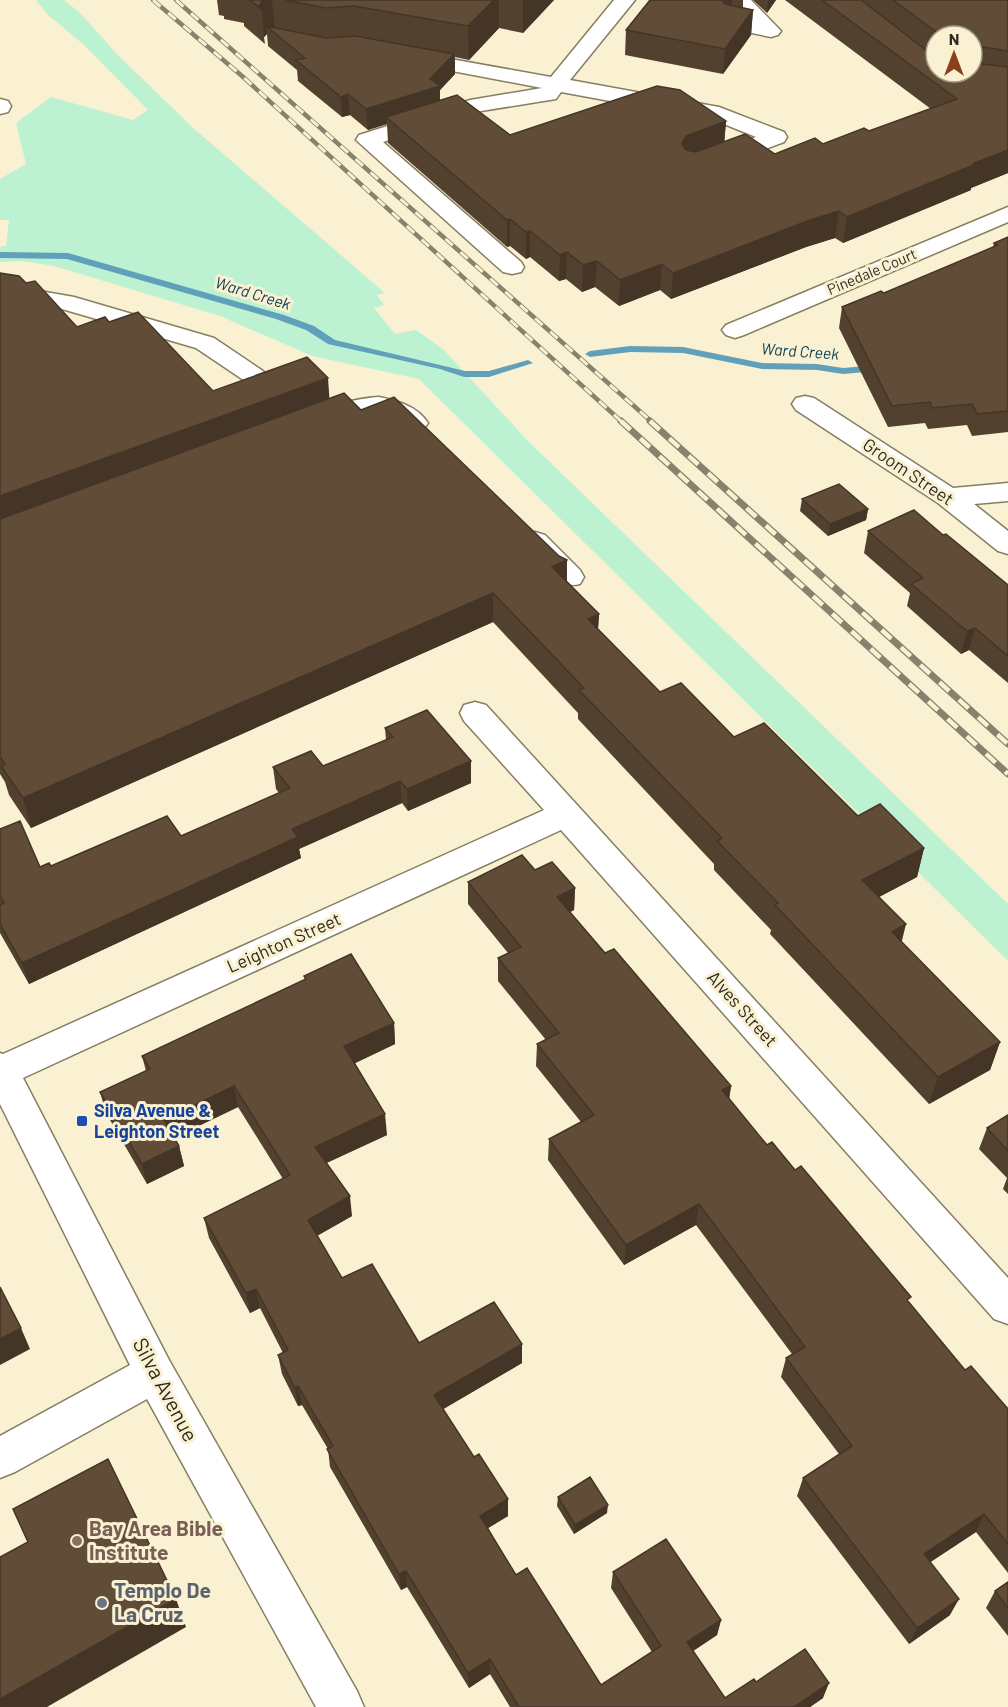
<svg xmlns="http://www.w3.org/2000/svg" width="1008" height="1707" font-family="Barlow,sans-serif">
<rect width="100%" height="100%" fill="#f9f1d1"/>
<!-- green -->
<path fill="#bcf2d2" d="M36,0H64L79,12L119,56L192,127L385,293L377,295L384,305L374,308L395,334L416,330L443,349L528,441L1008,904V961L419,379L312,356L220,316L54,266L22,261L0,262V247L6,246L9,220H0V179L26,164L16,123L51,97L133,120L148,110L84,45L47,14Z"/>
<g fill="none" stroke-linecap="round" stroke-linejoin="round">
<!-- stream -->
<path fill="#61a0bb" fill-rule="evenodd" d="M0,252L68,253L284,315L314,326L335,340L465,371H489L528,360L533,363L489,377H464L440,369L328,344L306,330L276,319L67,259L0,258Z
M630,346L683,347L762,363L817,364L843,368L877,365L882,368L877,371L843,374L817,370L762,369L683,353L630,352L590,357L585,354L590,351Z"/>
<!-- minor casing -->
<g stroke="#867e61" stroke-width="3">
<path id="minor" d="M614,0H635L570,80L719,107L784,132L787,137L784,142L717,167L709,165L706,160L709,155L756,137L714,120L561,92L556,99L481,111L383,142L521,262L524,267L521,272L512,274L503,272L356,140L359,135L470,100L542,88L405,62L401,58L405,54L412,52L551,77Z
M729,0H751L781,31L778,35L771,37L723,27L720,23L723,19L730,17L748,20Z
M0,99L8,101L11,106L8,112L0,114Z
M1008,207V222L744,335L735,338L726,335L722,330L726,325Z
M0,284L74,297L214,338L263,371L267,376L263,381L254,384L245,381L196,348L62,309L0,298Z
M805,396L814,398L953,488L1008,483V501L974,504L1008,531V554L998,551L938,503L796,410L792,404L796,398Z
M379,397C398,401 417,406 428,423L424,429C401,435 398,414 377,413C352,413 331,435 308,429L304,423C314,407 360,398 379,397Z
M535,532L545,535L580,570L584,577L580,584C556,590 541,564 525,547L521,541L525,535Z
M475,702L486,705L1008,1278V1324L994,1319L561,830L23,1078L169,1360L357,1691L364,1707H316L147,1399L15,1472L0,1478V1436L130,1365L0,1104V1053L3,1054L544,810L464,721L460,713L464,705Z"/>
</g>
<!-- minor -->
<use href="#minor" fill="#fff" fill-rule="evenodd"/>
<!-- rail-far1 casing -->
<g stroke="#87826d" stroke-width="4.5">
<path id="rail-far1" d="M153,0L242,76L622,422
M176,0L652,422"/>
</g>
<!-- rail casing -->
<g stroke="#87826d" stroke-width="7">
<path id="rail" d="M621,421L1008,774
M650,421L1008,744"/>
</g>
<!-- rail-far1 -->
<use href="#rail-far1" stroke="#f9f1d1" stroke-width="3" stroke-dasharray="10" stroke-linecap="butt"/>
<!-- rail -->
<use href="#rail" stroke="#f9f1d1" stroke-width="4.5" stroke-dasharray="13" stroke-linecap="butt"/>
</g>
<!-- wall -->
<path fill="#534130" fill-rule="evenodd" d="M217,0H554L523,33L499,28L469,60L455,57V74L440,90V100L510,135L726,121L724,142L775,154L823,144L869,131L931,109L785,0H1008V173L971,188V190L843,243L835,238L806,247L671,299L660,290L619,306L595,287L582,292L566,279L559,281L530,257L526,259L510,246L507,247L388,143L387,124L368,130L350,115L342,117L298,81L297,70L268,46L267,34L264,37L265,44L244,26V23L224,19V16L219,15ZM936,36H972V72H936Z
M650,0H743V8L753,10L751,35L723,74L625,55L626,30Z
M753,0H776L767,13Z
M1008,237V432L972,436L967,425L928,429L925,423L888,427L839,328L842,307L884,293L993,247L994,243Z
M0,273L26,283L77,327L109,322L213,391L329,399L361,410L559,556L567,560V581L599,614L598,629L660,692L734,737L858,816L924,848L917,877L879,897L901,942L1000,1042L990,1070L929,1104L770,934L771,930L714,870V864L578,719V713L493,622L31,828L9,795L5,782L0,774Z
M802,499L868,509L866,520L828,536L800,511Z
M868,531L943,535L1008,585V683L969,650L961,654L907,606L910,593L864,553Z
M385,728L471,761V783L408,811L402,803L299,849L301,858L29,984L0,933V829L40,867L51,866L181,836L279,793L276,789L273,767L323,766L386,740Z
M535,870L575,888L574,910L570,912L605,953L731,1086L729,1099L767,1145L795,1170L909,1302L965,1370L1008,1409V1573L976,1532L930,1562L950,1615L909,1644L797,1496L803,1478L839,1454L781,1377L786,1358L792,1354L696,1225L624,1265L548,1160L549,1139L581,1122L536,1066L537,1044L546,1040L498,981V958L508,953L468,904V882Z
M304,976L394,1023L395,1044L355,1063L387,1135L326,1163L352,1216L317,1236L342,1278L419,1343L522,1344V1363L443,1409L474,1457L508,1499V1516L488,1528L516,1575L601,1685L652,1652L611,1588L613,1572L721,1620L717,1635L693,1651L725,1698L756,1682L823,1698L810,1707H510L490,1674L469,1688L407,1587L401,1590L330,1467L328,1449L302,1405L298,1406L282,1374L278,1355L283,1353L260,1308L250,1313L209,1238L204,1218L283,1179L238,1107L174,1138L179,1146L184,1166L147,1184L106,1113L100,1092L146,1071L142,1056L305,980Z
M1008,1115V1194L1003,1189L1007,1178L979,1149L987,1128Z
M558,1497L607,1513L574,1534L557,1506Z
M1008,1582V1636L986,1608L995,1591Z"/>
<!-- shaded-wall -->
<path fill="#443527" d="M263,0H272L275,32L266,26L267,34L264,37L262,10L259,6Z
M494,0H499V28L469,60L468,26Z
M523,0H554L523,33Z
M720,0H732L730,15Z
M768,0H776L767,13Z
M753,10L751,35L723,74L725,49Z
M454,54L455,74L440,90V107L386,117L387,124L368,130L366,109L430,79Z
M348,94L350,115L342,117L341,97Z
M726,121L724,147L680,170L682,144L686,136Z
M1008,150V173L971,188V190L843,243L847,217Z
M839,211L835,238L806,247L671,299L673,273L810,220Z
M510,219V246L507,247V220Z
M530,231V257L526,259V232Z
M567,252L566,279L559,281L560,255Z
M597,261L595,287L582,292L583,265Z
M662,264L660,290L619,306L620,280Z
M328,378L330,407L0,529V496Z
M868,509L866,520L828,536L830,524Z
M567,560L566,590L552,567Z
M493,593V622L31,828L23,798Z
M599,614L597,643L588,619Z
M975,628L969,650L961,654L967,631Z
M471,761V783L408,811L407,789Z
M400,781L402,803L299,849L301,858L29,984L22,963L292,829Z
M924,848L917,877L856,909L862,880Z
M575,888L574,910L556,919L557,897Z
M906,924L899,953L892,932Z
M394,1023L395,1044L347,1067L344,1046Z
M1000,1042L990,1070L929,1104L938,1077Z
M234,1086L238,1107L169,1140L164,1120Z
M731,1086L728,1107L722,1090Z
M385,1114L387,1135L318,1167L315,1147Z
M179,1146L184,1166L147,1184L142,1164Z
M350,1196L352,1216L311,1239L308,1220Z
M699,1204L696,1225L624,1265L626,1245Z
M256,1289L260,1308L250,1313L246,1293Z
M21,1328L30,1349L0,1365V1339Z
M522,1344V1363L435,1414L434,1395Z
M298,1386L302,1405L298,1406L295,1388Z
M508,1499V1516L480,1533V1516Z
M608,1505L607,1513L574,1534L575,1525Z
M984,1514L976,1532L917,1571L924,1554Z
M406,1571L407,1587L401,1590L399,1574Z
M176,1599L186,1627L47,1707H0V1699Z
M959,1599L950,1615L909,1644L917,1628Z
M721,1620L717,1635L684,1657L687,1642Z
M490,1659V1674L469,1688L468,1673Z
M829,1683L823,1698L810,1707H794Z"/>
<!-- building -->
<path fill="#614c38" stroke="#443527" stroke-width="1.5" d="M250,0H265H263L259,6L262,10Z
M285,0H494L468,26L354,6L326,8Z
M650,0H721L725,4L753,10L725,49L626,30Z
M822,0H861L931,54L936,55V72H972V63L1008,67V150L974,163L976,164L847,217L839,211L810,220L673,273L662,264L620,280L597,261L583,265L567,252L560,255L530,231L526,232L510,219L507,220L386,117L457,95L510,135L657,86L680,90L726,121L686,136L682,144L686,150L696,152L745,134L775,154L815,138L823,144L864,128L869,131L957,99Z
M893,0H1008V51L972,45V36H942Z
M266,26L326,38L355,36L454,54L430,79L440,86L366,109L348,94L341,97L296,60L305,58Z
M1008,237V411L977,414L972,404L932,408L930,402L892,406L842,307L881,291L884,293L998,245L994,243Z
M0,273L19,276L26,283L35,281L77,327L105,317L109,322L138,312L213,391L307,357L328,378L0,496Z
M344,393L361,410L394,397L559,556L567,560L552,567L599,614L588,619L660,692L681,683L734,737L764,723L858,816L880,804L924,848L862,880L906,924L892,932L1000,1042L938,1077L775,905L778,903L717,841L722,838L579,690L584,688L493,593L23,798L1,766L5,764L0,757V519Z
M839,484L868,509L830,524L802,499Z
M914,510L943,535L946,534L1008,585V656L975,628L967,631L911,584L923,578L868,531Z
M427,710L471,761L407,789L400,781L292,829L298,837L22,963L0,924V905L4,903L0,896V829L20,821L40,867L49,863L51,866L167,816L181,836L290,788L273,767L311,751L323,766L393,737L385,728Z
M522,855L535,870L552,862L575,888L557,897L605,953L614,949L731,1086L722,1090L767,1145L772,1142L795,1170L801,1166L911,1297L907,1300L965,1370L971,1366L1008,1409V1544L984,1514L924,1554L959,1599L917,1628L803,1478L852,1446L786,1358L805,1347L699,1204L626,1245L549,1139L594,1115L537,1044L559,1033L498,958L521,947L468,882Z
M351,954L394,1023L344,1046L385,1114L315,1147L350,1196L308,1220L342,1278L372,1264L419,1343L494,1302L522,1344L434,1395L474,1457L479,1454L508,1499L480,1516L516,1575L527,1568L601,1685L661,1646L613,1572L666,1539L721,1620L687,1642L725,1698L754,1679L756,1682L805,1649L829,1683L794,1707H519L490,1659L468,1673L406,1571L399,1574L327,1449L333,1446L298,1386L295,1388L278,1355L288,1350L256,1289L246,1293L204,1218L290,1175L234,1086L164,1120L179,1146L142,1164L100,1092L150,1069L142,1056L306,979L304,976Z
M1008,1115V1151L987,1128Z
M0,1287L21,1328L0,1339Z
M108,1459L176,1599L0,1699V1557L28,1542L13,1509Z
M590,1477L608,1505L575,1525L558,1497Z
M1008,1582V1608L995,1591Z"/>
<!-- markers -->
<rect fill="#1a4fb4" stroke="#f9f1d1" stroke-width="2" x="76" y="1115" width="12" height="12" rx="3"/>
<circle fill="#8d6e63" stroke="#f9f1d1" stroke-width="2" cx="77" cy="1541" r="6"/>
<circle fill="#6b7280" stroke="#f9f1d1" stroke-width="2" cx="102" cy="1603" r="6"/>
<g text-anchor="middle" stroke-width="6" stroke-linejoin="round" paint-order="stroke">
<!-- far-street labels -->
<g font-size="15" fill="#2d2a1e" stroke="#f9f1d1">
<text transform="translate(872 272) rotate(-23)" y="5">Pinedale Court</text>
</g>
<!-- far-water labels -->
<g font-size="16" font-style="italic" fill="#0b4457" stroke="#f9f1d1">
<text transform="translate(253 293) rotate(17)" y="6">Ward Creek</text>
<text transform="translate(800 351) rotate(4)" y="6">Ward Creek</text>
</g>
<!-- street labels -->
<g font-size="18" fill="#2d2a1e" stroke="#f9f1d1">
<text transform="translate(908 472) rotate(34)" y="6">Groom Street</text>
<text transform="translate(284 943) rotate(-24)" y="6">Leighton Street</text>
<text transform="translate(742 1009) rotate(48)" y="6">Alves Street</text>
</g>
<!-- transit labels -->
<g font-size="18" font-weight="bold" fill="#164399" stroke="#f9f1d1" text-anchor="start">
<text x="94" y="1117">Silva Avenue &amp;<tspan x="94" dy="21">Leighton Street</tspan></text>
</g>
<!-- near-street labels -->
<g font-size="21" fill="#2d2a1e" stroke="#f9f1d1">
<text transform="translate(165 1390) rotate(62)" y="7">Silva Avenue</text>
</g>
<!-- near-education labels -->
<g font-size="21" font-weight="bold" fill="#785e54" stroke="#f9f1d1" text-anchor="start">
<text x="89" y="1536">Bay Area Bible<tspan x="89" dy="24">Institute</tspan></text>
</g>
<!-- near-worship labels -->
<g font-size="21" font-weight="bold" fill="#5b616d" stroke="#f9f1d1" text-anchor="start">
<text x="114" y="1598">Templo De<tspan x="114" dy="24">La Cruz</tspan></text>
</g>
</g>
<!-- north arrow -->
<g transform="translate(954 54)"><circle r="28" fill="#f9f1d1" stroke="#a7a189" stroke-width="1.5"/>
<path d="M0-4.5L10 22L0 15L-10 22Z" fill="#874219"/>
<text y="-9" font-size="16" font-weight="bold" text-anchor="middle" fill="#2d2a1e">N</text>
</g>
</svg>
